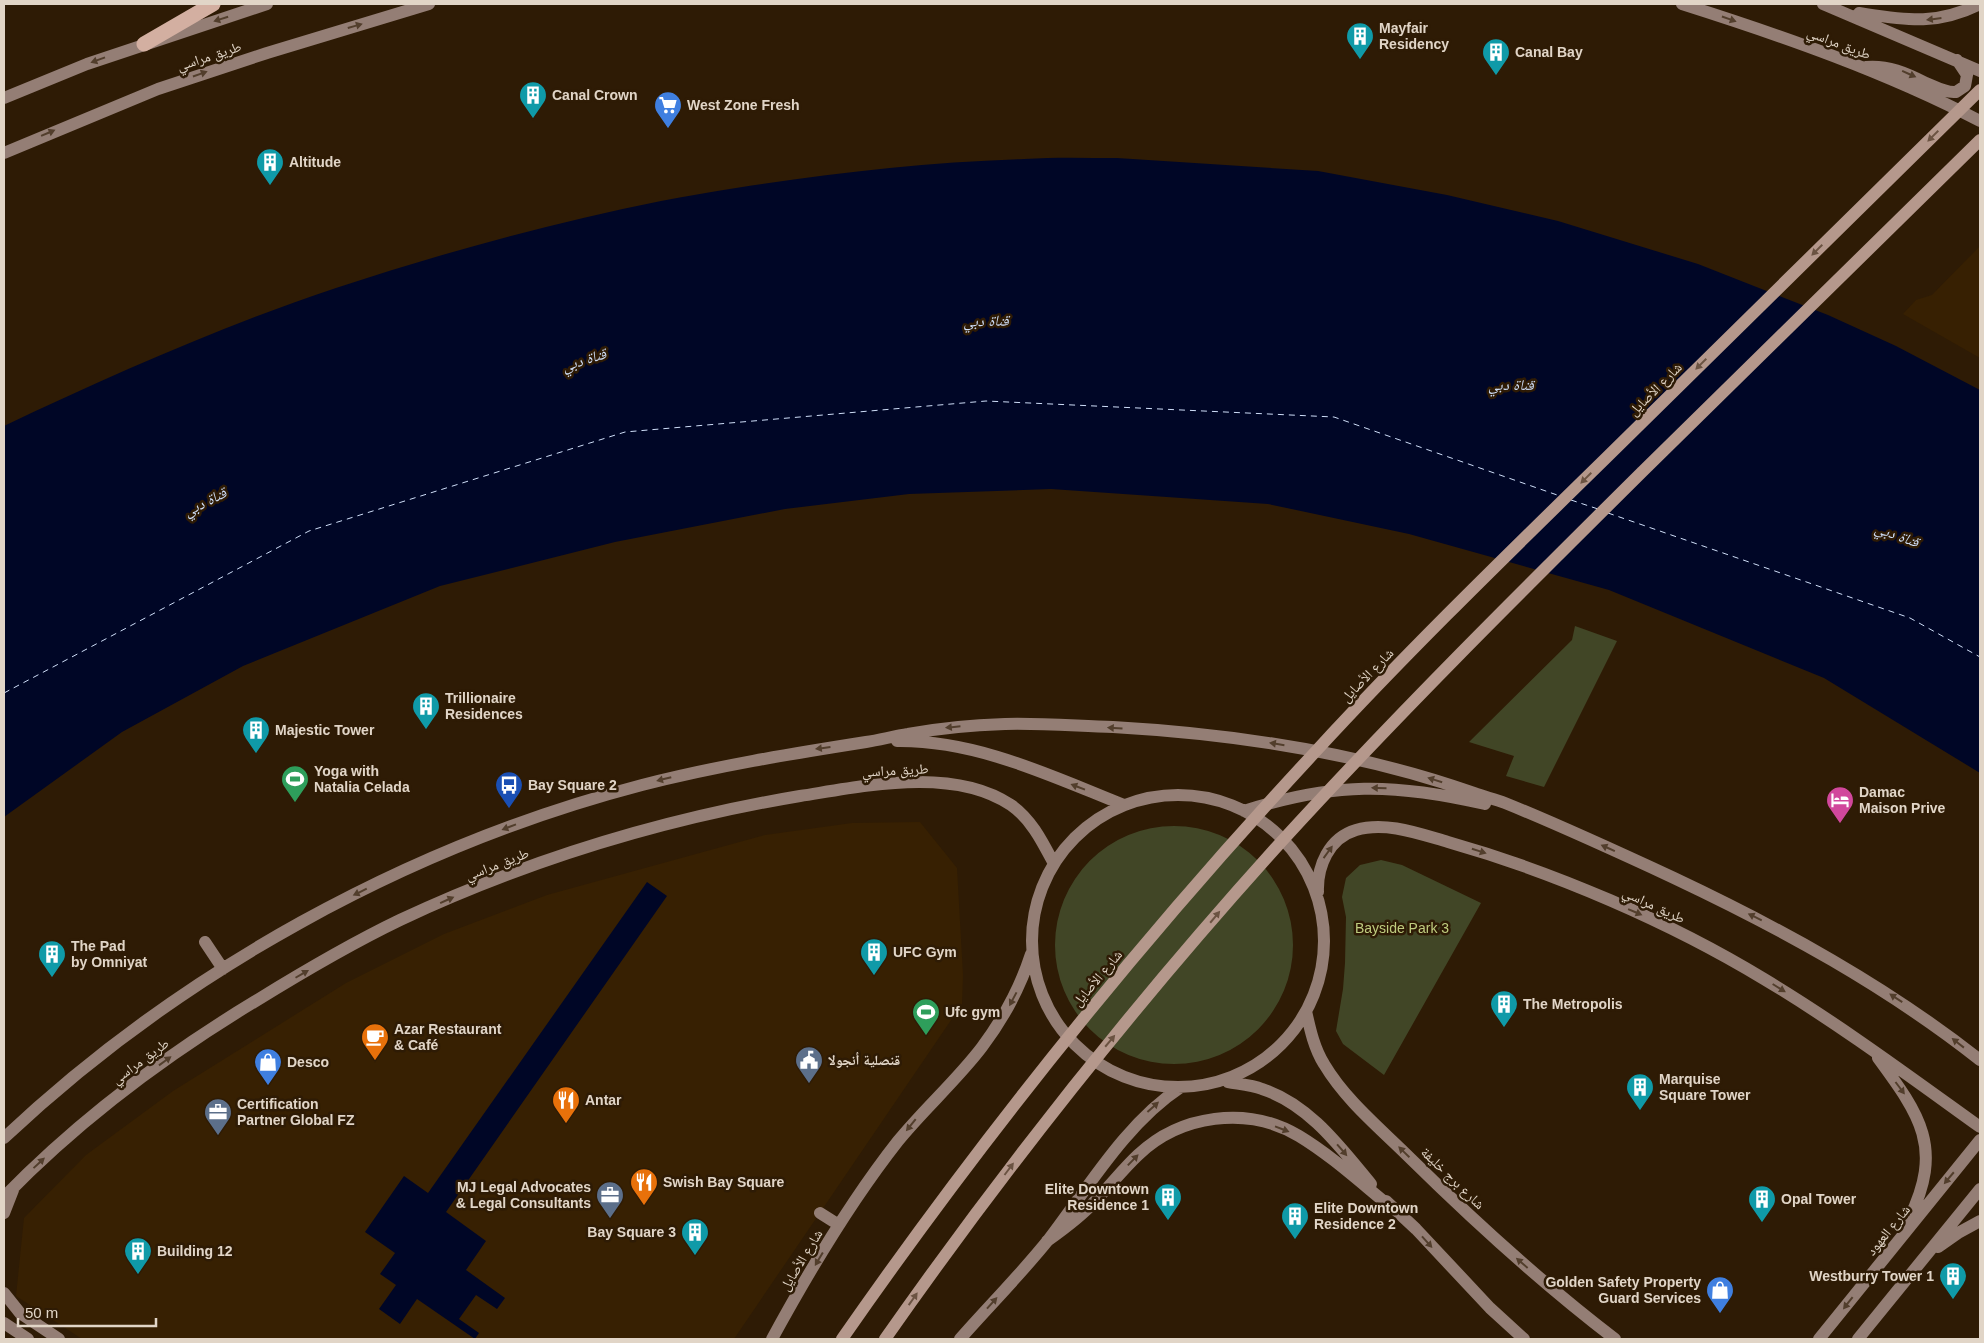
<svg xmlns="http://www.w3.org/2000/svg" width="1984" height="1343" font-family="Helvetica,'Noto Naskh Arabic',sans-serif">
<rect width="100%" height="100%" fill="#2e1b05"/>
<!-- built -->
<path fill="#372002" d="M1980,246V358L1903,314L1916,300L1932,295Z
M920,822L957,868L963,975L962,1004L734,1339H82L16,1296L24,1218L86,1155L173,1091L346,983L444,934L547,895L765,835L852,823Z"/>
<!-- green -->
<path fill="#414626" d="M1575,626L1617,641L1544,787L1506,776L1514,756L1469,742L1572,640Z
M1055 945a119 119 0 1 1 238 0a119 119 0 1 1-238 0Z
M1381,860L1402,865L1481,903L1384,1075L1343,1044L1336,1031L1343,989L1345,963L1346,917L1342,897L1346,878L1360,865Z"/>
<!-- water -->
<path fill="#000626" d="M1117,158L1318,171L1447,195L1558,221L1698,264L1828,315L1896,346L1980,390V773L1824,678L1609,590L1409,534L1268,504L1051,489L909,494L785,509L615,542L440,586L243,666L122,732L4,817V426C112,375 222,326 336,288C442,253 551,223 661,201C686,196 711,192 736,188C831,173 928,162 1024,159C1055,157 1086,158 1117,158Z
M647,882L667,896L446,1212L486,1241L466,1270L505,1298L497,1309L476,1295L459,1319L479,1333L475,1339L417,1299L400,1324L379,1309L396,1285L380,1274L395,1253L365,1232L404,1176L428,1193Z"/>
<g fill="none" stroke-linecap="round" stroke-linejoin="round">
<!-- ferry -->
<path stroke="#cfdef8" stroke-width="1" stroke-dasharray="6 5" stroke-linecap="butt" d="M1571,500L1598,509
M1608,513L1910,618L1980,657
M4,693L309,531L625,432L986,401L1334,417L1560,496"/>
<!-- secondary -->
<path stroke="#947e75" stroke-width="12" d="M1682,4C1783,36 1886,72 1980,121
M1823,4L1980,71
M1859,13C1906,20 1935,26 1980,4
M1866,67C1888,65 1906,73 1926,83C1936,87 1945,93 1956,92L1965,86L1967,75L1957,60
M4,98L87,64L267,4
M4,153L158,89L267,53L429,4
M897,741C977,740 1051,776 1124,805
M1032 941a146 146 0 1 1 292 0a146 146 0 1 1-292 0Z
M1244,811C1334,782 1394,783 1485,804
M1318,892C1317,866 1329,838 1356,830C1386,821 1420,834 1448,842C1554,872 1670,922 1764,979C1839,1024 1909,1076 1980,1127
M205,942L223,969
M1306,1011C1310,1029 1314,1048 1324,1064C1346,1101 1381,1129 1411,1159C1476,1223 1543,1284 1615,1339
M1878,1058C1920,1115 1944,1148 1909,1219
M1228,1082C1239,1084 1252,1085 1262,1089C1309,1104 1341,1148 1371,1184
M4,1138C180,972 408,846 642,785C716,766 790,754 866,742C880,740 894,736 908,734C940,728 972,725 1005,724C1041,723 1077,726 1113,727C1236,734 1358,752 1474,793C1485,797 1495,799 1505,803C1562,826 1618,852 1674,878C1782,929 1886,986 1980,1060
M4,1197C78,1121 163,1057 254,1002C301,973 350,944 400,920C526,861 663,819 800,796C864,786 953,766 1011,805C1031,819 1042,841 1053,862
M1386,1201L1416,1229L1490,1308L1524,1339
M4,1213L13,1190
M820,1213L839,1225
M1047,1241C1064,1229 1082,1216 1096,1200C1110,1186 1123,1169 1138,1155C1180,1115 1247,1105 1299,1136C1332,1156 1361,1183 1392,1208
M1938,1247L1958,1233L1980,1221
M4,1293L20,1313L59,1339
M4,1323L28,1339
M772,1339C809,1271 850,1202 898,1141C924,1109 957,1080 982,1047C1003,1019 1020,988 1031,954
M960,1339C989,1306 1021,1274 1049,1239C1088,1188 1126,1123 1181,1087
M1819,1339L1980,1140
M1858,1339L1980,1189"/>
<!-- primary -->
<path stroke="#b5988c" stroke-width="12" d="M842,1339C986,1132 1145,935 1317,750C1409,650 1507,555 1604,460C1730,336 1855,213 1980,90
M885,1339C1007,1165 1140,998 1282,841C1398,714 1520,593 1642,472C1755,361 1868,250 1980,140"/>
<!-- highway -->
<path stroke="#d3afa1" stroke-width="15" d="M144,44L213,4"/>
</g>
<!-- one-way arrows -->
<defs><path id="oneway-solid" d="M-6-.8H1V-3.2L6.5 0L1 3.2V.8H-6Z" transform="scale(1.25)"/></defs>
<g fill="#523e2c">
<use href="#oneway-solid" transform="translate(221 19) rotate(162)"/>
<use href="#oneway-solid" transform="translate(1729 19) rotate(19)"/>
<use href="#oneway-solid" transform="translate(1934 19) rotate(173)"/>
<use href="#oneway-solid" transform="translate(355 26) rotate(-16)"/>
<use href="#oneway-solid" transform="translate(98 60) rotate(160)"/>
<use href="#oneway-solid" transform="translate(200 74) rotate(-19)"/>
<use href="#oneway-solid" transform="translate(1909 74) rotate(24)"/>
<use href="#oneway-solid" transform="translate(48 133) rotate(-23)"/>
<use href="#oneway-solid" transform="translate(953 727) rotate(174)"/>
<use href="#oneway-solid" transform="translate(1115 728) rotate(-177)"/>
<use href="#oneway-solid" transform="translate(1277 744) rotate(-171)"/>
<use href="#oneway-solid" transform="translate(823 748) rotate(173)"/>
<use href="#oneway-solid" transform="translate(664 779) rotate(166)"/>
<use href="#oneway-solid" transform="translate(1435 780) rotate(-163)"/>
<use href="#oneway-solid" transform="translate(1078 787) rotate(-159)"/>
<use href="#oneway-solid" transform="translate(1379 788) rotate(-179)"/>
<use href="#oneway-solid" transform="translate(509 827) rotate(159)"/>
<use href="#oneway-solid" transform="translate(1608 848) rotate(-156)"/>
<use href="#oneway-solid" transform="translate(1479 851) rotate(18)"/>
<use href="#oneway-solid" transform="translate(1328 852) rotate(-54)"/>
<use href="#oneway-solid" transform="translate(360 892) rotate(154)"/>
<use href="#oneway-solid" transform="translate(447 900) rotate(-24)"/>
<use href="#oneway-solid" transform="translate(1635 912) rotate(23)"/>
<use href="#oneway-solid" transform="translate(1755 917) rotate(-154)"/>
<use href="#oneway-solid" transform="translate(302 974) rotate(-30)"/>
<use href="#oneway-solid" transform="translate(1779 988) rotate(32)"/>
<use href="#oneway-solid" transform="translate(1896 998) rotate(-147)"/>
<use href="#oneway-solid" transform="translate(1013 999) rotate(118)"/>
<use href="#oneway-solid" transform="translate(1958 1043) rotate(-142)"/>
<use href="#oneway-solid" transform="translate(165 1061) rotate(-36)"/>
<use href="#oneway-solid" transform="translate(1900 1088) rotate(53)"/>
<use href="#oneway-solid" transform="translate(1153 1107) rotate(-42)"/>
<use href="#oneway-solid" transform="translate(911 1125) rotate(129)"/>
<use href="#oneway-solid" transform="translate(1282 1129) rotate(21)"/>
<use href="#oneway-solid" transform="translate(1342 1150) rotate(49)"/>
<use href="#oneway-solid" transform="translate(1404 1152) rotate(-136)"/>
<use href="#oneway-solid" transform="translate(1133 1160) rotate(-46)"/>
<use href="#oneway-solid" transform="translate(39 1163) rotate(-43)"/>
<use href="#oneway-solid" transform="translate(1949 1178) rotate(130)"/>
<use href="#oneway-solid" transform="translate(1427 1242) rotate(48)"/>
<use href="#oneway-solid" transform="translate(819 1259) rotate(121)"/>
<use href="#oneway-solid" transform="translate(1522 1263) rotate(-139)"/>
<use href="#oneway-solid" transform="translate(992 1303) rotate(-48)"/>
<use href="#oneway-solid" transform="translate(1848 1303) rotate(128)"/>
</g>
<g fill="#6b5342">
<use href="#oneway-solid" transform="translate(1933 136) rotate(135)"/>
<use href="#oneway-solid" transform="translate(1817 250) rotate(135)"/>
<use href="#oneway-solid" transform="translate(1701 364) rotate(135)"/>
<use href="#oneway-solid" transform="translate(1586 478) rotate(135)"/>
<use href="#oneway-solid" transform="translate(1215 917) rotate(-50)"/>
<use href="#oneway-solid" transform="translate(1110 1041) rotate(-50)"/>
<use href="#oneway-solid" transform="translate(1009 1169) rotate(-53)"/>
<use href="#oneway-solid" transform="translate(913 1299) rotate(-55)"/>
</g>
<!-- icons -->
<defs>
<g id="building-pin" transform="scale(1.4375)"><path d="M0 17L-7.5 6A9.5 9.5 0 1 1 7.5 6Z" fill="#0f9aa8" stroke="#2e1b05"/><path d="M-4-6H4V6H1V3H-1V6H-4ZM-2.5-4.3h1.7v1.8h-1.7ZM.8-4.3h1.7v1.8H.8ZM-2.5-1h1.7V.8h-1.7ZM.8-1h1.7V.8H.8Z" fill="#fff"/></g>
<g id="supermarket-pin" transform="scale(1.4375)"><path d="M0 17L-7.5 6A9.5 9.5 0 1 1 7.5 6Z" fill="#3f7fe0" stroke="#2e1b05"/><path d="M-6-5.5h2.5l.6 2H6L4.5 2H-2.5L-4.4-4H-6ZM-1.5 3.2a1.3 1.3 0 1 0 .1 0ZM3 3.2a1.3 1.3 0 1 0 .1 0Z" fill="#fff"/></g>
<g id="stadium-pin" transform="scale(1.4375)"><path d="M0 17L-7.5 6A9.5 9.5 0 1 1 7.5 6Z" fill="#2e9e5b" stroke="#2e1b05"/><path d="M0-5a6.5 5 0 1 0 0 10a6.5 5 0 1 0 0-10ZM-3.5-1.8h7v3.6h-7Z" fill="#fff"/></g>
<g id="bus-pin" transform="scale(1.4375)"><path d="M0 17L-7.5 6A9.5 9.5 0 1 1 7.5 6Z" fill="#1a4fb4" stroke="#2e1b05"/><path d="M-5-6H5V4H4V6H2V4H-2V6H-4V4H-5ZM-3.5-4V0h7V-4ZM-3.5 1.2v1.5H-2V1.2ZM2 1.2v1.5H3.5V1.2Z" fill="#fff"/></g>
<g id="hotel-pin" transform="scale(1.4375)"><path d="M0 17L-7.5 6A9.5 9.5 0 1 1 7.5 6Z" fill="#d1479c" stroke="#2e1b05"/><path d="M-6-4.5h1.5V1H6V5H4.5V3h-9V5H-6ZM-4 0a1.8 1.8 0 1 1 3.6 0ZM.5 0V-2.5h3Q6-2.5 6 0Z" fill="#fff"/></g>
<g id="cafe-pin" transform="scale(1.4375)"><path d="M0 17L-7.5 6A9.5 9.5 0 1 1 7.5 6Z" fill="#e8710a" stroke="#2e1b05"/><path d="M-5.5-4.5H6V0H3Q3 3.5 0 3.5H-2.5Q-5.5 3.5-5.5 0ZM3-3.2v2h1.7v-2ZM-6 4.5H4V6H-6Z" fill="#fff"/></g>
<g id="civic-pin" transform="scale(1.4375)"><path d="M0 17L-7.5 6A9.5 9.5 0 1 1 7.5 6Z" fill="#5c6f8a" stroke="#2e1b05"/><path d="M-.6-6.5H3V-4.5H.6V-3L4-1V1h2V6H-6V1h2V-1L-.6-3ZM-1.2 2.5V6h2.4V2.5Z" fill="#fff"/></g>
<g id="shop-pin" transform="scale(1.4375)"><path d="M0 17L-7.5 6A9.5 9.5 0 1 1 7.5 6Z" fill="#3f7fe0" stroke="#2e1b05"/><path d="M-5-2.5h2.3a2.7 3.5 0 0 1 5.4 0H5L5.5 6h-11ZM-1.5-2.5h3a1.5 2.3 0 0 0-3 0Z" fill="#fff"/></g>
<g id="restaurant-pin" transform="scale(1.4375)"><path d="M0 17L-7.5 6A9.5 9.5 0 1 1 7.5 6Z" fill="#e8710a" stroke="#2e1b05"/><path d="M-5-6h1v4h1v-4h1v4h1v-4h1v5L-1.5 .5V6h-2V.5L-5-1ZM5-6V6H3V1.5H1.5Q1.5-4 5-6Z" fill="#fff"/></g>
<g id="office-pin" transform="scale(1.4375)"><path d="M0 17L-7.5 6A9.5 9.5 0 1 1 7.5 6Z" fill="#5c6f8a" stroke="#2e1b05"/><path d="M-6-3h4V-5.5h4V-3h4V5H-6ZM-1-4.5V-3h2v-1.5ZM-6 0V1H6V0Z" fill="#fff"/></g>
</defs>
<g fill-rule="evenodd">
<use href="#building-pin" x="1360" y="36"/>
<use href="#building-pin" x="1496" y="52"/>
<use href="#building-pin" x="533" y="95"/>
<use href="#supermarket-pin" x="668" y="105"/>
<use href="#building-pin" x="270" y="162"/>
<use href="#building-pin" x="426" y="706"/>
<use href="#building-pin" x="256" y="730"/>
<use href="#stadium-pin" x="295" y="779"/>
<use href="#bus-pin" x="509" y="785"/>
<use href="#hotel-pin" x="1840" y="800"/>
<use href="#building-pin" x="874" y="952"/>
<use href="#building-pin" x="52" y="954"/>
<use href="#building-pin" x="1504" y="1004"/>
<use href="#stadium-pin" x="926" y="1012"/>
<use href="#cafe-pin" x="375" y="1037"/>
<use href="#civic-pin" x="809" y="1060"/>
<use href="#shop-pin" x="268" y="1062"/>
<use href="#building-pin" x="1640" y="1087"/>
<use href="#restaurant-pin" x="566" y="1100"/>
<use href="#office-pin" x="218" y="1112"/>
<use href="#restaurant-pin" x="644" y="1182"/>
<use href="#office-pin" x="610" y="1195"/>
<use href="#building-pin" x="1168" y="1197"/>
<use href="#building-pin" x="1762" y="1199"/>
<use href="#building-pin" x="1295" y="1216"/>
<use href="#building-pin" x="695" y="1232"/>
<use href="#building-pin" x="138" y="1251"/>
<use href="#building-pin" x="1953" y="1276"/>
<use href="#shop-pin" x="1720" y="1290"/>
</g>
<g text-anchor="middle" stroke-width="5" stroke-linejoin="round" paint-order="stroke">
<!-- poi labels -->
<g font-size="14" font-weight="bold" fill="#e1d5c7" stroke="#2e1b05" text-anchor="start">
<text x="1379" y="33">Mayfair<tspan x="1379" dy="16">Residency</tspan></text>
<text x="1515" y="57">Canal Bay</text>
<text x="552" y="100">Canal Crown</text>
<text x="687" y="110">West Zone Fresh</text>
<text x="289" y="167">Altitude</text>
<text x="445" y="703">Trillionaire<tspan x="445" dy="16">Residences</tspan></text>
<text x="275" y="735">Majestic Tower</text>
<text x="314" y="776">Yoga with<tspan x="314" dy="16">Natalia Celada</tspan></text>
<text x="528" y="790">Bay Square 2</text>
<text x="1859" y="797">Damac<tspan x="1859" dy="16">Maison Prive</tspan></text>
<text x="71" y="951">The Pad<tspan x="71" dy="16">by Omniyat</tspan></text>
<text x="893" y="957">UFC Gym</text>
<text x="1523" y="1009">The Metropolis</text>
<text x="945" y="1017">Ufc gym</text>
<text x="394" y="1034">Azar Restaurant<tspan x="394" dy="16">&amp; Café</tspan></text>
<text x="828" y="1065">قنصلية أنجولا</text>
<text x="287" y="1067">Desco</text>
<text x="1659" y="1084">Marquise<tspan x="1659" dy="16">Square Tower</tspan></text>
<text x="585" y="1105">Antar</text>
<text x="237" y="1109">Certification<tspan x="237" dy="16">Partner Global FZ</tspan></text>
<text x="663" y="1187">Swish Bay Square</text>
<text x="591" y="1192" text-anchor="end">MJ Legal Advocates<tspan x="591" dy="16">&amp; Legal Consultants</tspan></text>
<text x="1149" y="1194" text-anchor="end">Elite Downtown<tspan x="1149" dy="16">Residence 1</tspan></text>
<text x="1781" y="1204">Opal Tower</text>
<text x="1314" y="1213">Elite Downtown<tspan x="1314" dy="16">Residence 2</tspan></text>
<text x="676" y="1237" text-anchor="end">Bay Square 3</text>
<text x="157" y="1256">Building 12</text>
<text x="1934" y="1281" text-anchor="end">Westburry Tower 1</text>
<text x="1701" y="1287" text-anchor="end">Golden Safety Property<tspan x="1701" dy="16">Guard Services</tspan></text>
</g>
<!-- street labels -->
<g font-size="14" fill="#e1d5c7" stroke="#2e1b05">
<text transform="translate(1839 43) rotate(21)" y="5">طريق مراسي</text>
<text transform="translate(209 56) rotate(-18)" y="5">طريق مراسي</text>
<text transform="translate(1655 389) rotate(-45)" y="5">شارع الأصايل</text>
<text transform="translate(1367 675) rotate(-46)" y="5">شارع الأصايل</text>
<text transform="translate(895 770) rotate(-3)" y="5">طريق مراسي</text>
<text transform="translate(497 864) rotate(-21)" y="5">طريق مراسي</text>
<text transform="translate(1654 905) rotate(25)" y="5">طريق مراسي</text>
<text transform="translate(1097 978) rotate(-50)" y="5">شارع الأصايل</text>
<text transform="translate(140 1061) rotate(-36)" y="5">طريق مراسي</text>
<text transform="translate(1453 1178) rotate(44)" y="5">شارع برج خليفة</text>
<text transform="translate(1888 1230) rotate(-51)" y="5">شارع العهود</text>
<text transform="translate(801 1260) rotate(-59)" y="5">شارع الأصايل</text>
</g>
<!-- park labels -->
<g font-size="14" fill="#bfcc7f" stroke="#2e1b05">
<text x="1402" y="933">Bayside Park 3</text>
</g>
<!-- water labels -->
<g font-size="15" font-style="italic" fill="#cfdef8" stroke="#2e1b05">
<text transform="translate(986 321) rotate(-1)" y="5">قناة دبي</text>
<text transform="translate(584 360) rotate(-18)" y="5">قناة دبي</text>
<text x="1511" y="390">قناة دبي</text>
<text transform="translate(205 502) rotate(-27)" y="5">قناة دبي</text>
<text transform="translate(1897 535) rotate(20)" y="5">قناة دبي</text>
</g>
</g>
<!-- border -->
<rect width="1984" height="1343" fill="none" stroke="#e1d5c7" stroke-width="10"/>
<!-- scale -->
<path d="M18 1318v8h138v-8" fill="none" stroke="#e1d5c7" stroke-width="2.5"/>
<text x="25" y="1318" font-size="15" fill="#e1d5c7" stroke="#2e1b05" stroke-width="4" paint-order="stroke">50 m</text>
</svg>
